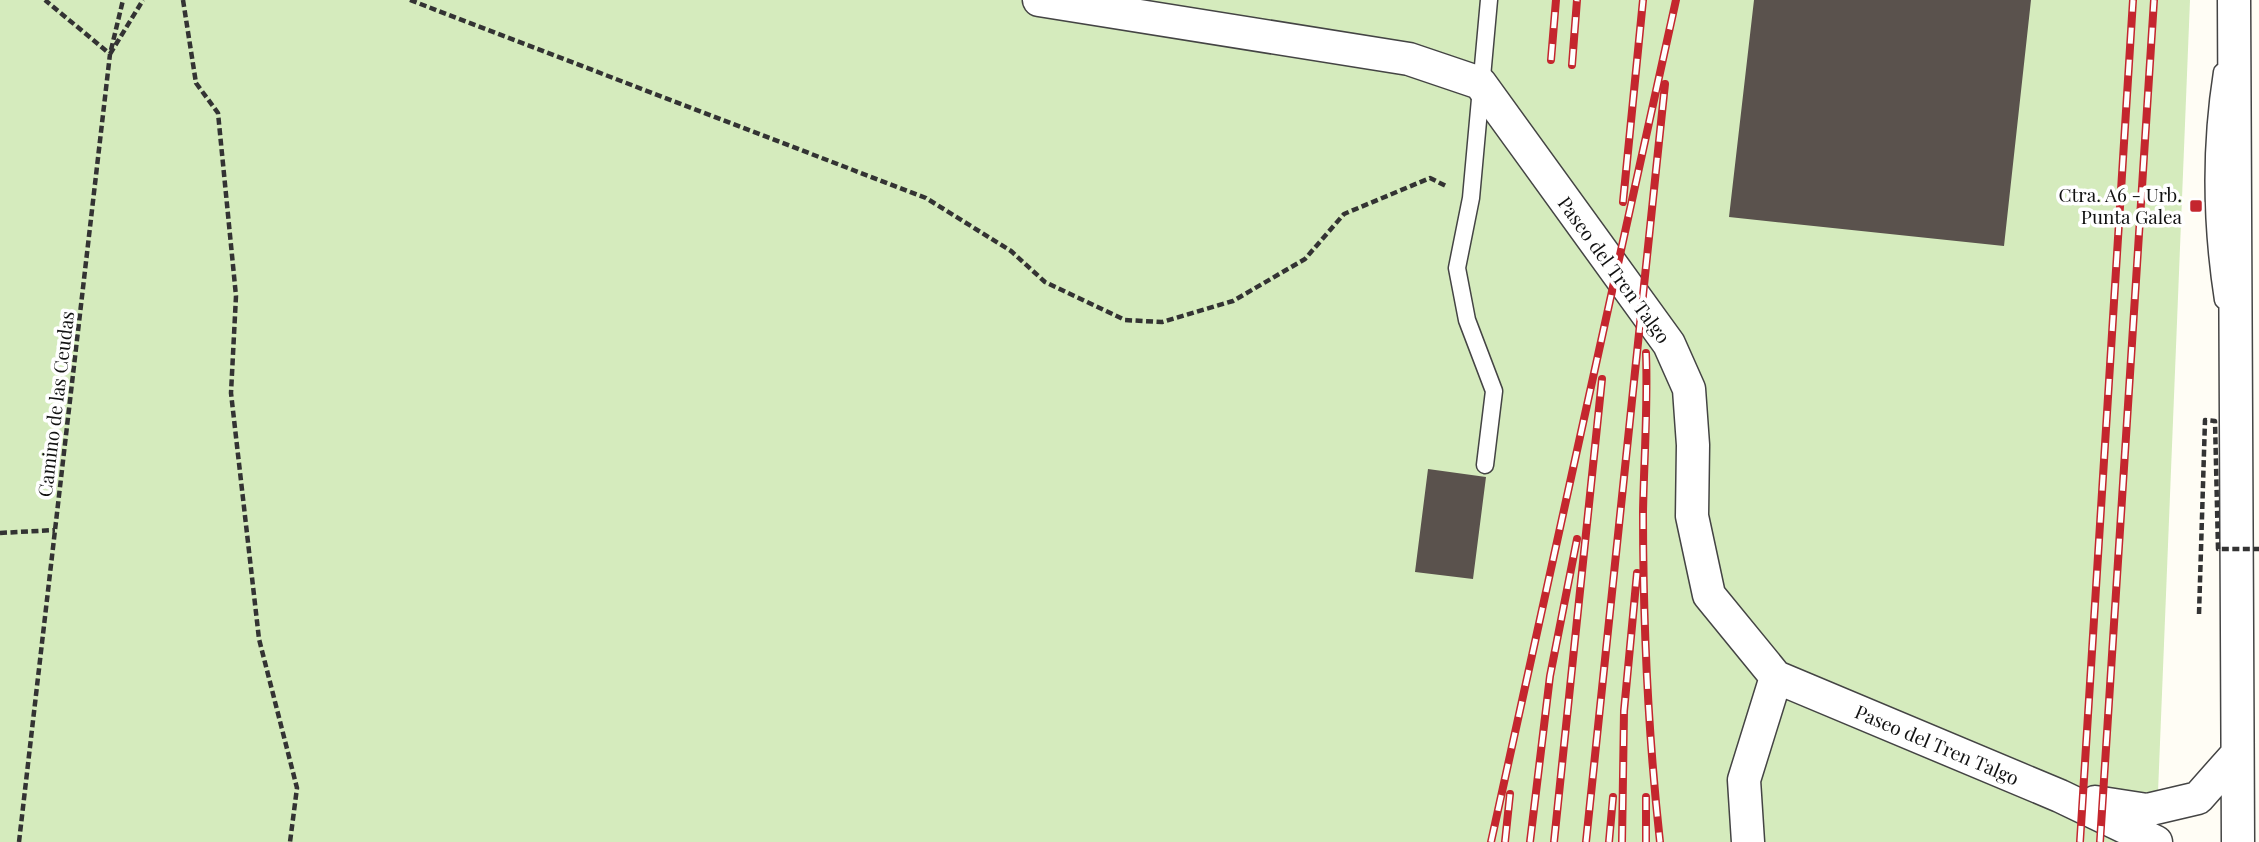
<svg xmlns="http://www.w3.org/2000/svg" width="2259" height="842" font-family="'Playfair Display',serif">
<rect width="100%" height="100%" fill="#fffdf5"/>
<!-- green -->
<path fill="#d5ebbd" d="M0,0H2190L2156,842H0Z"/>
<!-- building -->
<path fill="#5a524d" d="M1754,0H2031L2004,246L1729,217Z
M1428,469L1486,477L1473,579L1415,572Z"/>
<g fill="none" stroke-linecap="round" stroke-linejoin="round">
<!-- service casing -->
<g stroke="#444" stroke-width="19">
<path id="service" d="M2222,72C2210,148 2211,223 2223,300
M1485,465L1494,391L1467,320L1457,268L1471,198L1489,0"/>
</g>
<!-- minor casing -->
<g stroke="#444" stroke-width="35">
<path id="minor" d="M1039,0L1409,59L1480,83L1669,344L1689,389L1693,445L1692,516L1709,595L1776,677L2060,796L2156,842
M2234,0L2238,842
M2095,802L2147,810L2198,798L2237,754
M1748,842L1744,780L1776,677"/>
</g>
<!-- path -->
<path stroke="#333" stroke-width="4.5" stroke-dasharray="7 3.5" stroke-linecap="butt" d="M183,0L196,83L218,113L236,296L231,393L259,639L297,788L290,842
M410,0L926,198L1011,251L1045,282L1125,320L1162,322L1233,301L1305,259L1344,214L1430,178L1448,187
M111,50L123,0
M110,54L143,0
M0,533L55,530
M19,842L110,54L45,0"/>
<!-- service -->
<use href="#service" stroke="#fff" stroke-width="16"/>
<!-- minor -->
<use href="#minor" stroke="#fff" stroke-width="32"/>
<!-- rail casing -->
<g stroke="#c4262e" stroke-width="8">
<path id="rail" d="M1551,60L1556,0
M1572,65L1577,0
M1623,202L1643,0
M1646,353C1648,406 1644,459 1643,512C1643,622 1648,733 1660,842
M1491,842L1676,0
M1505,842L1510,794
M1530,842L1550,676L1577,539
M1554,842L1602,379
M1586,842L1665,84
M1609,842L1613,797
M1622,842L1624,711L1637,573
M1646,842V797
M2080,842L2133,0
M2100,842L2154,0"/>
</g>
<!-- rail -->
<use href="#rail" stroke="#fff" stroke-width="5" stroke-dasharray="16" stroke-linecap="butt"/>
<!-- path-bridge -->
<path stroke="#333" stroke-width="4.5" stroke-dasharray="7 3.5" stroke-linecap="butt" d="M2199,614L2205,420L2215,421L2218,549H2259"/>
</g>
<!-- markers -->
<rect fill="#c4262e" stroke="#fff" stroke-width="2.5" x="2189" y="199" width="14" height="14" rx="3.5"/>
<g text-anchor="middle" stroke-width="7" stroke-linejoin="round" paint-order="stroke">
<!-- poi labels -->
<g font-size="19" fill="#111" stroke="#fff" text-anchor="end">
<text x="2182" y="202">Ctra. A6 - Urb.<tspan x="2182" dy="22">Punta Galea</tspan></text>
</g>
<!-- street labels -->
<g font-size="19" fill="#111" stroke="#fff">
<text transform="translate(1614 270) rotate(54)" y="7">Paseo del Tren Talgo</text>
<text transform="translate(56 404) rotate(-83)" y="7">Camino de las Ceudas</text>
<text transform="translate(1937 745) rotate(23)" y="7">Paseo del Tren Talgo</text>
</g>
</g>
</svg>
